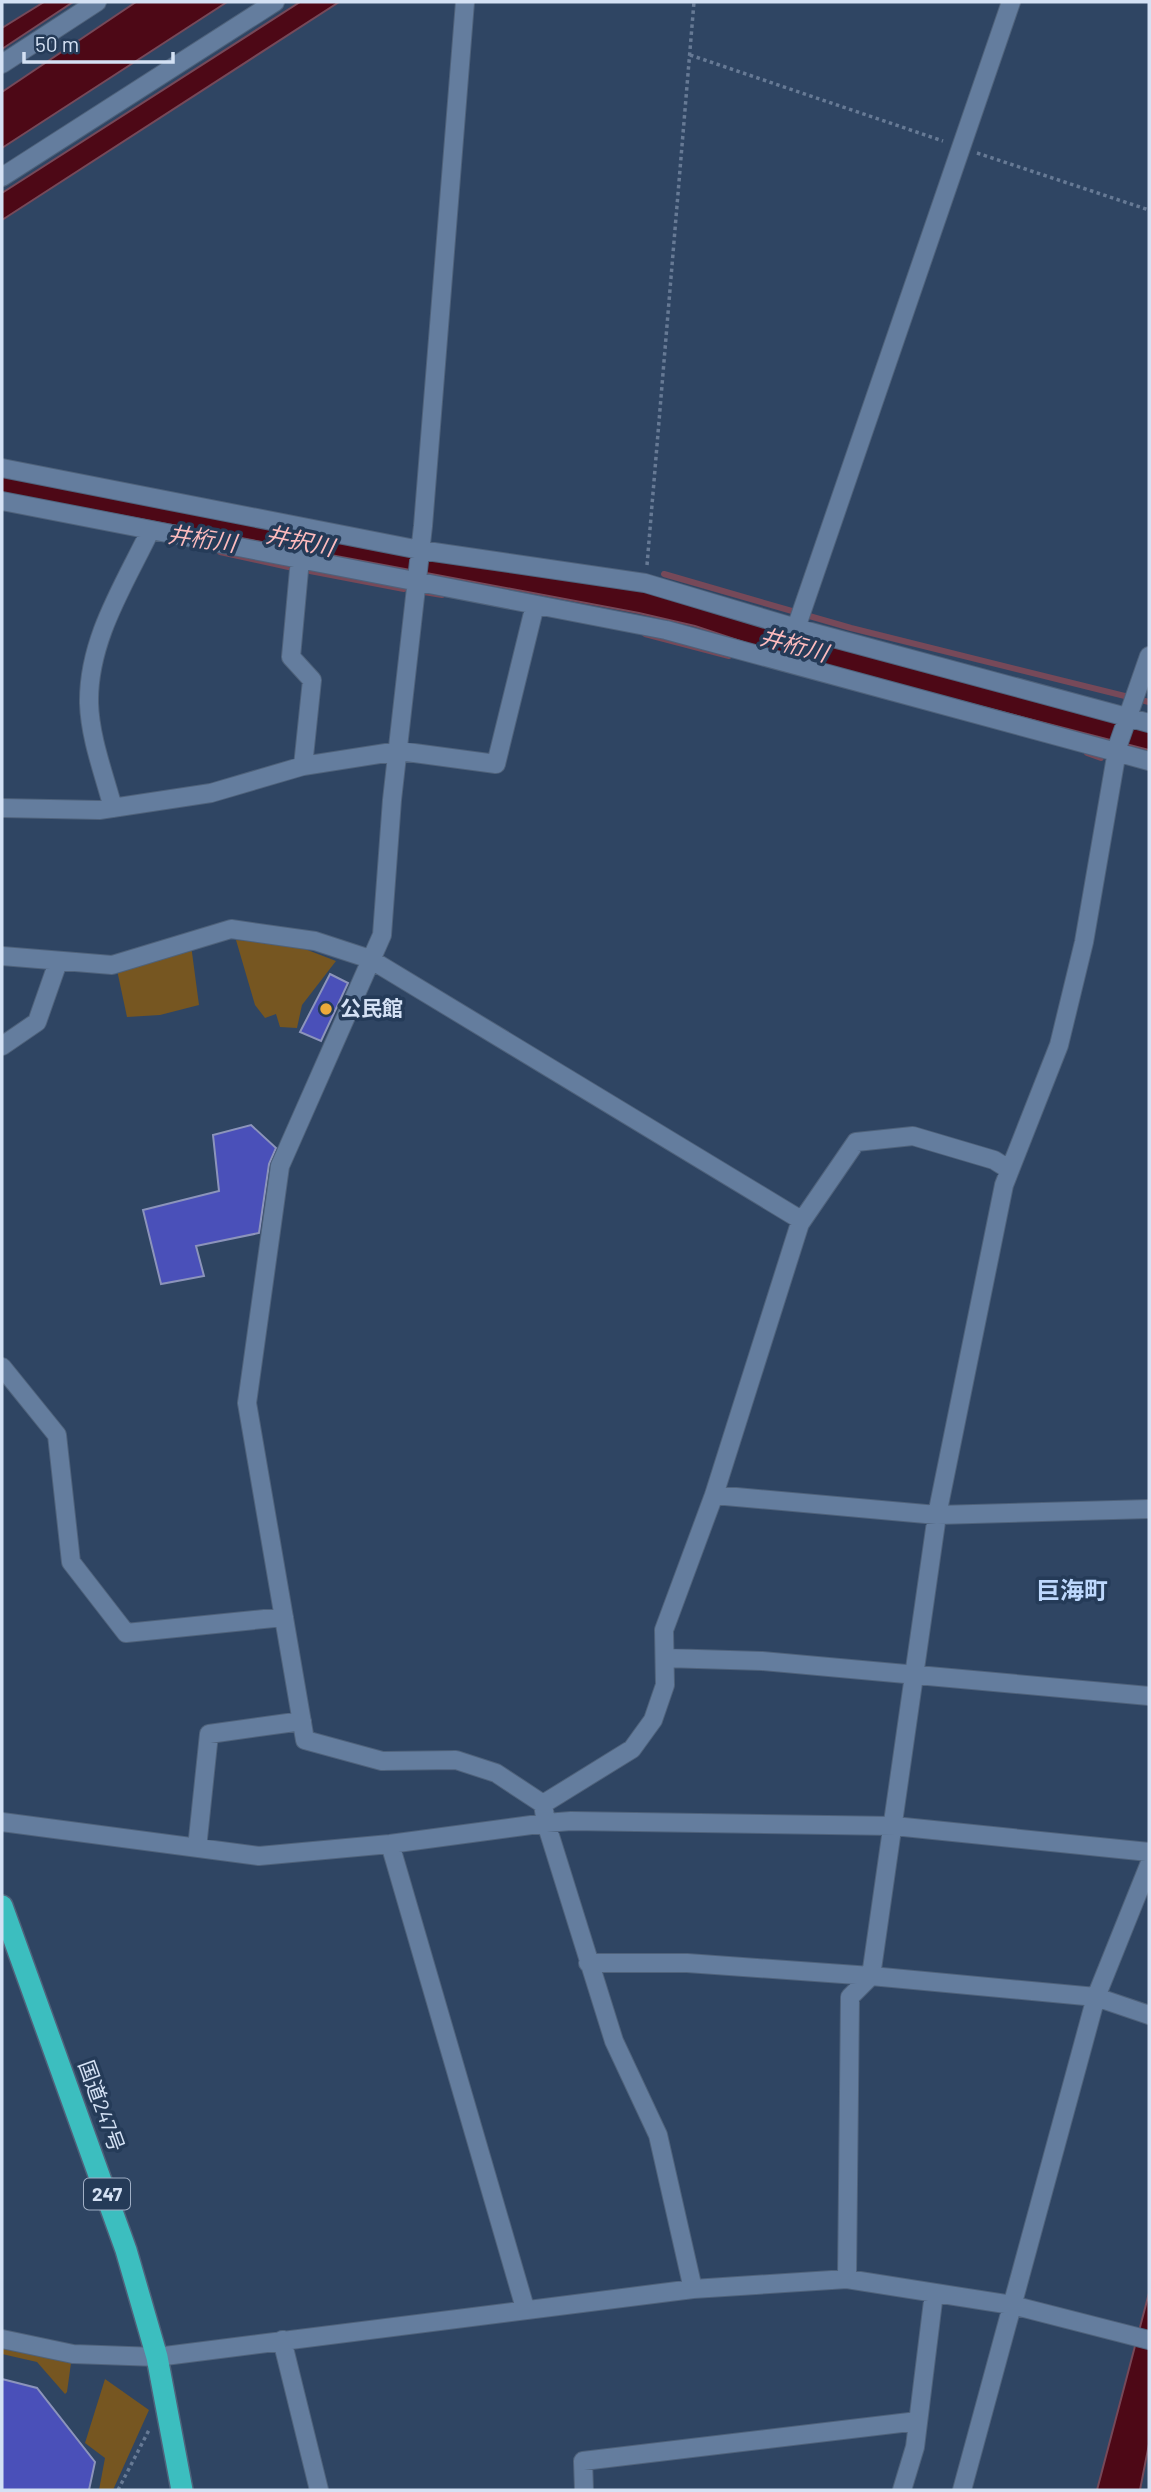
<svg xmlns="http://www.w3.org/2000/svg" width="1151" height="2492" font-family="Barlow,'Noto Sans JP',sans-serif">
<rect width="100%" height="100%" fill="#2f4563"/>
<!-- green -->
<path fill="#765621" d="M236,940L292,944L336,961L302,1005L297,1028L280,1027L276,1014L265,1018L255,1005Z
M191,945L199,1005L160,1015L127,1017L117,970Z
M2,2346L45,2354L71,2363L67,2392L65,2394L37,2362L2,2354Z
M105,2379L149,2410L113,2490H99L105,2458L85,2443Z"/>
<!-- water -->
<path fill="#4d0816" stroke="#764959" stroke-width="2" d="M44,2H73L2,49V28Z
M136,2H227L2,148V92Z
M300,2H339L2,220V193Z
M2,471L646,589L1149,728V750L786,656L695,626L639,613L2,493Z
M1149,2293V2444L1140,2490H1097Z"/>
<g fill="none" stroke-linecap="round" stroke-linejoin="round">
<!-- stream -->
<path stroke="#764959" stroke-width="6" d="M220,552L293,568
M310,571L404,589
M664,574L851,628L1149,702
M424,592L442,595
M645,634L729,656
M1087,753L1101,758"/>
</g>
<!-- building -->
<path fill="#4a50b9" stroke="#8c94bb" stroke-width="2" d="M330,974L348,983L321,1041L300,1032Z
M251,1125L276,1148L269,1164L259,1233L196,1246L204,1276L161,1284L143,1210L219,1191L213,1135Z
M2,2379L37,2388L95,2462L89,2490H2Z"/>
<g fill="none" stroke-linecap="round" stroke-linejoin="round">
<!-- minor casing -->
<g stroke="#4f627b" stroke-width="20">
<path id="minor" d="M465,2L423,526L392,800L382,935L280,1166L247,1403L305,1740L382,1761L456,1760L496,1773L543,1804
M2,64L97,2
M2,177L275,2
M2,468L420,550L645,583L796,628L1149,723
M2,501L666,630L1149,761
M300,559L291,657L312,680L303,766
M796,628L1011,2
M2,808L99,810L211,793L303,766L399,751L496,764L535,605
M113,808C104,774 90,738 89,703C88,640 124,585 150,531
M2,956L112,965L231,929L315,941L370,959L801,1220L714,1495L664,1630L665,1685L653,1720L632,1749L543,1804L546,1823L390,1844L259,1856L2,1822
M2,1046L37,1022L58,962
M799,1225L856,1142L913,1136L994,1160L1010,1170
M2,1367L57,1435L71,1562L126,1633L284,1617
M714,1495L937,1515L1149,1509
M665,1658L762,1661L1149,1696
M390,1844L525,2308
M197,1848L209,1734L302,1721
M588,1963H687L871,1976L1096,1997L1149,2015
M847,2279L850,1997L871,1976L937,1515L1004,1185L1059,1045L1084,942L1118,745L1149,656
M693,2289L658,2135L614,2041L546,1823L571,1821L894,1826L1149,1852
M2,2339L73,2354L157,2357L693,2289L847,2279L1012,2305L1149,2340
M282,2340L319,2490
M584,2490L583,2461L918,2421
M902,2490L915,2447L934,2293
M962,2490L1096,1997L1149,1865"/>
</g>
<!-- highway casing -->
<g stroke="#4f627b" stroke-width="24">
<path id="highway" d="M2,1906L126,2250L157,2357L182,2490"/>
</g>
<!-- path -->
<path stroke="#677a95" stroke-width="3.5" stroke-dasharray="3.5 3.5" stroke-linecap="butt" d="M690,55L943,141
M977,153L1149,210
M647,565L694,2
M118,2490L149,2430"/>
<!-- minor -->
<use href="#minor" stroke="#647d9e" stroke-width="18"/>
<!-- highway -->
<use href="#highway" stroke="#3cbebf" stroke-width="21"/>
</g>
<!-- markers -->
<circle fill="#eba93a" stroke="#253b58" stroke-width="2.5" cx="326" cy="1009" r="7"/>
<g text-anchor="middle" stroke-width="7" stroke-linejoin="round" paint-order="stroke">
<!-- shield labels -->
<rect fill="#253b58" stroke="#a0afc5" stroke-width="2" x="84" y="2178.5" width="46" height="31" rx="5"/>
<g font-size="19" font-weight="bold" fill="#d4e1f4">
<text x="107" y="2201">247</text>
</g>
<!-- poi labels -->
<g font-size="21" font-weight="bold" fill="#d4e1f4" stroke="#253b58" text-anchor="start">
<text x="340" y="1016">公民館</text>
</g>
<!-- street labels -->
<g font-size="21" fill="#d4e1f4" stroke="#253b58">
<text transform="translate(101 2106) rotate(70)" y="7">国道247号</text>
</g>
<!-- water labels -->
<g font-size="23" font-style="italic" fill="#fdbbbd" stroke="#253b58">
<text transform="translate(202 539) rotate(8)" y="8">井桁川</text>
<text transform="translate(300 541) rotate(12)" y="8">井択川</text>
<text transform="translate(794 645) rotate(15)" y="8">井桁川</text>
</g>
<!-- quarter labels -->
<g font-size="24" font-weight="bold" fill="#bdd8fd" stroke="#253b58">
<text x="1072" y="1599">巨海町</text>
</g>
</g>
<!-- border -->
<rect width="1151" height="2492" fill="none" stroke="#d4e1f4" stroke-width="7"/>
<!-- scale -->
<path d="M24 52v10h149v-10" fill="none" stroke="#d4e1f4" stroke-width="3.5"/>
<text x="35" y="52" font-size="21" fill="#d4e1f4" stroke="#253b58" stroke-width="5" paint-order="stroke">50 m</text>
</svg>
